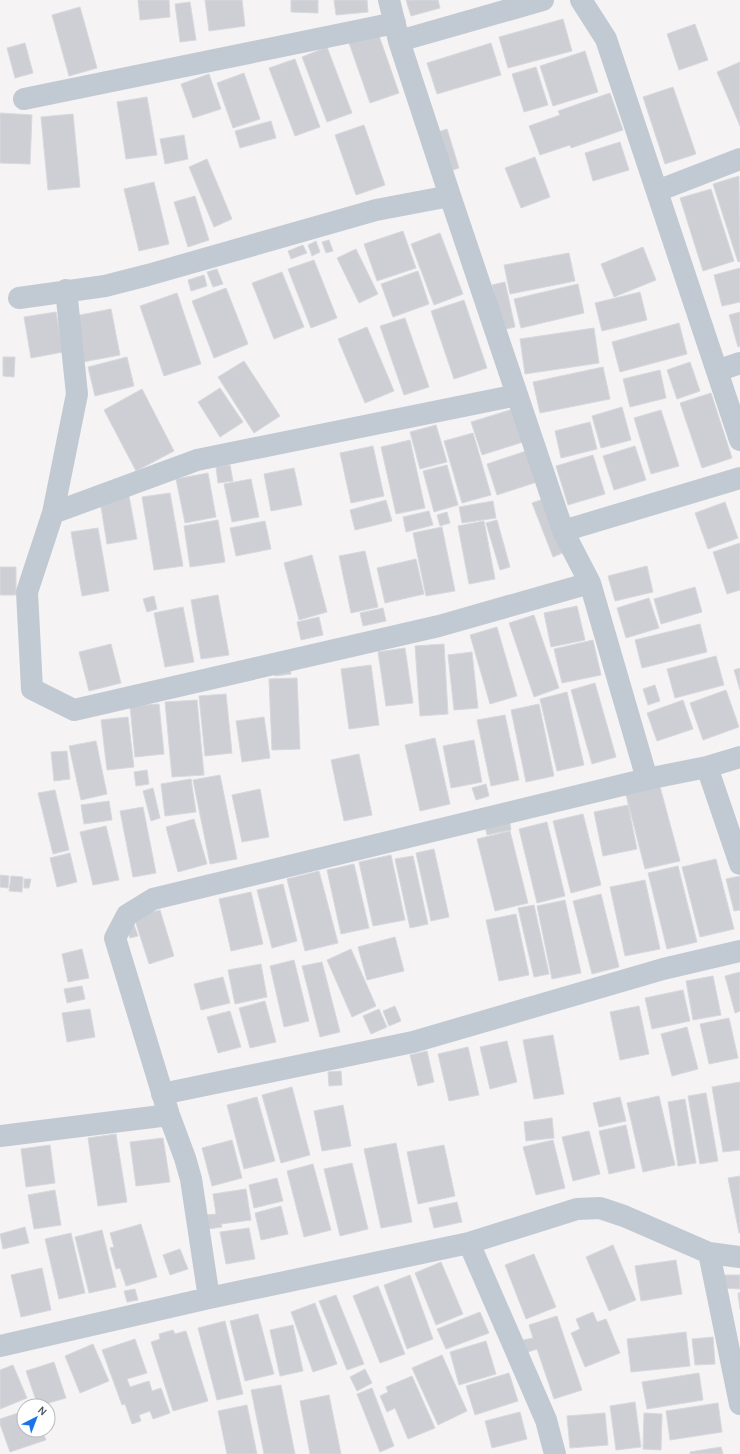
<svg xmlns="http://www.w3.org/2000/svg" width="740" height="1454" font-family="Karla,sans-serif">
<rect width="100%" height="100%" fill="#f5f3f3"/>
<!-- building -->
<path fill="#cdcfd5" stroke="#d7d9de" d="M138,0H169L170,17L140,20Z
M205,0H242L245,26L209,31Z
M291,0H318V13L291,12Z
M334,0H367L368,12L336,15Z
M406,0H438L440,8L411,16Z
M190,2L196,40L180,42L175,4Z
M80,7L97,68L69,76L52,15Z
M563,19L572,51L508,68L499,37Z
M695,24L708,60L679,70L667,34Z
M377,30L399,93L370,103L348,40Z
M25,43L33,73L15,78L7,48Z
M491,43L501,75L437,94L427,63Z
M327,47L352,113L327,122L302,57Z
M585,51L598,92L553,106L540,66Z
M295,59L320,127L295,136L269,68Z
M740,62V126L717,72Z
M536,67L548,105L524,112L512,74Z
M244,73L260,119L233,128L217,83Z
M209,74L221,109L193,118L181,84Z
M673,87L696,154L665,164L643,97Z
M610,93L623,130L571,148L570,145L540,155L529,126L560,115L558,111Z
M147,97L157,155L126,159L117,102Z
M0,113L32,115L30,164L0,163Z
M73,114L80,187L48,190L41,117Z
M271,121L276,138L240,148L235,131Z
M364,125L385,185L356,195L335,135Z
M447,129L459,168L444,173L432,134Z
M184,135L188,159L165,164L160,139Z
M620,142L629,170L593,181L585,153Z
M535,157L550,197L521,208L505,168Z
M207,159L232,219L214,227L189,167Z
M739,176L740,261L738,262L713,184Z
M154,182L169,244L139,251L124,189Z
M711,189L734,261L703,271L680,198Z
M195,196L209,240L188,247L174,202Z
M403,231L416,268L377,281L364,244Z
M440,233L463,294L434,305L411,244Z
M329,240L333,251L326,253L322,242Z
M316,241L320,252L312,256L308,245Z
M303,245L307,253L291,259L288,251Z
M643,247L656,280L614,297L601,264Z
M356,249L378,294L359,303L337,258Z
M569,253L575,281L510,294L504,265Z
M314,260L337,318L311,328L288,269Z
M740,268V302L722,306L714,275Z
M217,269L223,284L213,287L207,272Z
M418,271L429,304L393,317L381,284Z
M282,272L304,327L274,339L252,283Z
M204,275L207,286L191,291L188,280Z
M505,282L515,327L502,330L492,285Z
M578,284L584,313L521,328L514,299Z
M226,288L248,344L214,358L192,301Z
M640,292L647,320L602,331L595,303Z
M177,293L201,364L164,376L140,306Z
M464,300L487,368L454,379L431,311Z
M111,309L120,355L83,362L75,316Z
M56,312L63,352L31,358L24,317Z
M740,312V346L738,347L729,315Z
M405,318L429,387L404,395L380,326Z
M679,323L687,354L620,372L612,342Z
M367,327L394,391L365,403L338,339Z
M594,328L599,363L525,374L520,339Z
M3,357H15L14,377L3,376Z
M127,357L134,386L95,396L88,367Z
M244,361L280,416L254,433L218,377Z
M690,362L700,391L677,399L667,370Z
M603,367L610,399L540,413L533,382Z
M660,370L666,398L630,407L623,379Z
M220,388L243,422L220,437L198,402Z
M142,389L174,451L136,471L104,410Z
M711,393L732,458L702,468L680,403Z
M622,407L631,440L601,448L592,416Z
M513,409L523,442L482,455L471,422Z
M661,410L679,466L651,474L634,418Z
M590,422L597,449L561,458L555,431Z
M436,425L447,462L420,469L410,432Z
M473,433L491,495L462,503L444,441Z
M410,440L425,508L396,514L381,447Z
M373,446L384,496L351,503L340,453Z
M635,446L646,480L614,490L603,456Z
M526,451L537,482L497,495L487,464Z
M593,455L605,494L568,505L556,466Z
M230,465L233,481L218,483L216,467Z
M447,465L458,505L434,512L423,471Z
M294,468L302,505L271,511L264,474Z
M208,473L216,517L185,523L176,479Z
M251,479L259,517L232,522L224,484Z
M170,493L183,566L154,570L142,497Z
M129,496L137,539L107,544L100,501Z
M543,499L565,552L553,557L532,503Z
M386,500L392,521L355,530L350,510Z
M493,501L496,518L462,523L459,507Z
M725,502L738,538L708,549L695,513Z
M429,511L433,525L406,532L403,517Z
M447,512L450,523L440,526L437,515Z
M218,520L225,562L190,567L184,526Z
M497,520L510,567L500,570L486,523Z
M265,521L271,549L236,556L230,528Z
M484,521L495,579L469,584L458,526Z
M442,527L455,591L426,596L413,533Z
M98,528L109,591L82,596L71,532Z
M740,543V590L727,594L713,552Z
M365,551L378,607L351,613L339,556Z
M312,555L327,612L299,620L284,563Z
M416,559L424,594L385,603L377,568Z
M647,566L653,592L615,601L608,576Z
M0,567H16V595H0Z
M695,587L702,612L661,624L654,599Z
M218,595L229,655L201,659L191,600Z
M154,596L157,609L147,612L143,599Z
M649,598L659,628L626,638L617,608Z
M577,606L585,640L551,647L544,613Z
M183,607L194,662L165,667L154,613Z
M383,608L386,621L363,626L360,613Z
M534,615L559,688L534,697L509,623Z
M319,617L323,635L301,640L297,622Z
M700,624L707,652L642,668L635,640Z
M497,627L517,696L490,704L470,635Z
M593,640L601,675L562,683L554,649Z
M111,644L121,683L89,691L79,652Z
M444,644L448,714L420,716L415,646Z
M405,648L413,703L386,706L378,652Z
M472,652L478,708L454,710L448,655Z
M716,656L724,685L675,698L667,669Z
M371,665L379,725L349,729L341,669Z
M290,667L291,674L275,676L274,668Z
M740,668V690L734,670Z
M297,678L300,749L272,750L269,679Z
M595,683L616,757L592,764L571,690Z
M655,685L660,701L648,705L643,689Z
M726,690L739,727L703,740L690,703Z
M567,692L584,765L557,771L540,699Z
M226,694L232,753L205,756L199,696Z
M197,700L204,775L172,777L165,702Z
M683,700L693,729L657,741L647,713Z
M159,704L164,754L135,757L130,706Z
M539,704L554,776L526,782L511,710Z
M505,715L519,780L491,786L477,720Z
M128,717L134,767L107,770L101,720Z
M264,717L270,758L242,762L236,721Z
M435,738L450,804L420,811L405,745Z
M474,740L482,782L451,788L443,746Z
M96,741L107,794L81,800L69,746Z
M67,751L70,779L54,781L51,752Z
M359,754L372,815L344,821L331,760Z
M147,770L149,784L136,786L134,772Z
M220,775L237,859L210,864L193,780Z
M191,779L196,812L165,816L161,784Z
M659,783L680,861L645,869L625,791Z
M486,784L489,796L476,800L472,788Z
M153,788L160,818L151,821L143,791Z
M260,789L269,837L242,842L232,795Z
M55,790L69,850L53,854L38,793Z
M109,801L112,820L84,824L81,805Z
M628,805L637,849L603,856L594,812Z
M143,807L156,873L133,877L120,811Z
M583,814L601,885L571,893L553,821Z
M509,817L511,830L487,835L484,822Z
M194,819L207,864L178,872L166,827Z
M547,822L565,896L537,903L519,829Z
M106,826L119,880L93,885L80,832Z
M510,831L528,903L495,911L477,839Z
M434,849L449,917L431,921L416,853Z
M70,853L77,882L57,887L50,858Z
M391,855L405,920L373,926L359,862Z
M413,856L428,924L410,928L395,859Z
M716,859L734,929L700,937L682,867Z
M354,864L369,928L341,934L327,870Z
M678,866L697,942L667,949L648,873Z
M319,871L338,943L305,951L287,879Z
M0,875L9,876L8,888L0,887Z
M11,876L23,877L22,892L9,891Z
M740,876V910L734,911L726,879Z
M24,879H31L29,888H24Z
M645,880L660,949L625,956L610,887Z
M283,884L297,941L272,948L257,890Z
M251,892L263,944L231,951L219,899Z
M601,894L619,967L592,974L573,901Z
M565,900L581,973L552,979L537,906Z
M534,905L549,974L534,977L518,908Z
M160,910L174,956L149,964L134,917Z
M516,914L529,975L499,981L486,920Z
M132,919L138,936L130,938L124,921Z
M395,937L404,971L367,980L358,947Z
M82,949L89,978L68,982L62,954Z
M351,949L376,1006L352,1017L327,960Z
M294,960L309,1021L284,1027L270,966Z
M322,962L340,1032L320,1037L302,966Z
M261,964L267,997L235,1004L228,970Z
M740,972V1011L735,1013L725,976Z
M713,976L721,1015L693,1020L686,981Z
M223,977L230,1003L201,1010L194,984Z
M82,986L85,999L67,1003L64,989Z
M683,990L690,1021L652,1029L645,998Z
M265,1001L276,1042L250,1048L239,1008Z
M395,1006L401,1021L389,1026L383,1011Z
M639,1006L649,1054L620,1060L610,1012Z
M90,1009L95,1037L67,1042L62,1013Z
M379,1009L387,1027L371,1034L363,1016Z
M230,1011L241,1047L218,1053L207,1017Z
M729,1018L738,1058L709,1064L700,1024Z
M687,1027L698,1069L672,1076L661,1034Z
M553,1035L564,1094L534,1099L523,1040Z
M507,1041L517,1082L490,1089L480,1047Z
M468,1047L479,1095L449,1101L438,1054Z
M427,1051L434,1082L418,1086L410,1055Z
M341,1071L342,1085L329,1086L328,1072Z
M740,1082V1150L723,1152L712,1087Z
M292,1087L310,1155L281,1163L262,1095Z
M706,1093L718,1161L700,1164L688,1096Z
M659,1096L675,1165L643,1172L627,1103Z
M257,1097L275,1161L244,1169L227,1105Z
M620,1097L626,1121L599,1127L593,1103Z
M685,1099L696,1163L678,1166L668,1102Z
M343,1105L351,1146L322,1151L314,1111Z
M552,1118L554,1138L526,1141L524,1122Z
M626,1125L635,1168L609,1174L599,1131Z
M589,1131L600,1174L573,1181L562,1137Z
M116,1134L127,1202L98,1206L88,1138Z
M163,1138L170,1182L136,1186L130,1142Z
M232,1140L242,1178L212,1186L202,1148Z
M553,1140L565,1188L536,1195L523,1147Z
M396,1143L412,1222L381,1228L364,1149Z
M50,1145L55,1183L26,1187L21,1149Z
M444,1145L455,1196L418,1204L407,1152Z
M352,1163L368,1229L340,1236L324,1169Z
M313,1164L331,1230L304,1237L287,1171Z
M740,1176V1233H739L728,1178Z
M277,1178L283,1201L254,1208L249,1185Z
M246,1189L251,1220L221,1224L222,1227L208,1229L206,1215L216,1214L213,1194Z
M55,1190L61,1225L34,1229L28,1195Z
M457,1202L462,1222L434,1228L429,1208Z
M281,1206L288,1234L261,1240L255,1213Z
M141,1224L157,1277L126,1286L120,1268L116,1269L110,1248L114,1247L110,1233Z
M25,1227L29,1243L3,1249L0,1234Z
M249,1228L255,1259L226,1264L220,1232Z
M102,1230L116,1287L89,1293L75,1237Z
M71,1233L85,1293L59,1299L45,1239Z
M613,1245L636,1300L609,1311L586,1257Z
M180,1249L188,1269L170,1275L163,1255Z
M534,1254L556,1307L526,1319L505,1265Z
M676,1260L682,1294L641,1301L635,1266Z
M441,1262L463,1314L436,1325L415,1273Z
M42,1268L51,1310L21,1317L11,1275Z
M410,1275L433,1339L407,1349L384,1285Z
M722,1275H740V1289L722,1288Z
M378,1286L405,1354L380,1363L353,1296Z
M135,1289L138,1300L127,1302L124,1291Z
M738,1293H740V1309Z
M336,1295L364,1364L347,1370L319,1301Z
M315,1303L337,1364L313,1372L291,1312Z
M480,1312L489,1333L446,1349L437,1329Z
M593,1312L597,1322L606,1319L620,1353L585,1367L571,1333L580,1329L576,1319Z
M258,1314L274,1374L245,1381L230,1321Z
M557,1316L582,1390L554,1399L537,1349L528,1352L523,1340L533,1338L529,1325Z
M225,1321L243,1394L217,1400L198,1328Z
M293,1325L303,1371L280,1376L270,1330Z
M173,1330L175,1334L186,1331L208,1401L173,1411L151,1342L160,1339L159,1334Z
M686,1332L690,1366L631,1372L627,1339Z
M713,1337L715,1364L695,1365L692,1339Z
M135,1339L147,1373L127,1379L130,1387L149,1381L152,1391L161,1388L170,1413L153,1419L150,1411L139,1415L141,1421L132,1424L125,1404L122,1405L102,1350Z
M486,1341L496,1374L459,1385L450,1352Z
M93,1344L109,1381L80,1393L65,1356Z
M442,1355L467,1411L438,1425L412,1368Z
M54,1362L66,1398L38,1406L26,1371Z
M13,1365L27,1398L0,1409V1370Z
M365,1369L372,1383L357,1391L350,1377Z
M509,1373L518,1401L475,1415L466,1386Z
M699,1373L703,1400L647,1409L642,1382Z
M412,1376L435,1428L408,1439L395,1408L387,1412L380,1396L388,1392L386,1387Z
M281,1385L295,1454H264L251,1390Z
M372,1388L394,1446L380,1452L357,1394Z
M329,1395L341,1454H310L300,1401Z
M635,1402L641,1447L616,1450L610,1406Z
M718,1403L722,1432L670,1440L666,1411Z
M247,1405L257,1454H227L218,1411Z
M24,1411V1430H42L46,1440L10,1452L0,1424V1419Z
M520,1412L527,1439L492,1448L485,1421Z
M605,1413L608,1445L570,1448L567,1416Z
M644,1413L662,1414L661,1450L643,1449Z
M721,1447L723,1454H690V1452Z"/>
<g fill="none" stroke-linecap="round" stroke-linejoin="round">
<!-- minor -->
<path stroke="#c1cad2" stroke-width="22" d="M389,0L399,41L450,196L563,531L590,583L647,779
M581,0L606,39L740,440
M399,41L543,0
M24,99L395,23
M657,191L740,159
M66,290L77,394L53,513L27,592L32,689L74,710L439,626L590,583
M19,298L105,286L148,275L376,210L450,196
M717,371L740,363
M53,513L197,460L517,395
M563,531L740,478
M707,767L740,864
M162,1094L413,1042L663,969L740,951
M0,1136L169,1115
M469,1243L546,1420L555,1454
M709,1253L740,1404
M209,1298L191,1179L185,1158L169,1115L115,938L127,915L153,899L647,779L707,767L740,757
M0,1346L209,1298L469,1243L577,1209L600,1208L624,1216L709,1253L740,1257"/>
</g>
<!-- north arrow -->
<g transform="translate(36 1418) rotate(42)"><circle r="19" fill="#ffffff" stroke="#b7bbc0"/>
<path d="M0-3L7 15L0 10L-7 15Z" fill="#1a73e8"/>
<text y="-6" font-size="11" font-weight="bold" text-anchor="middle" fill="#4a5661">N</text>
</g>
</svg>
